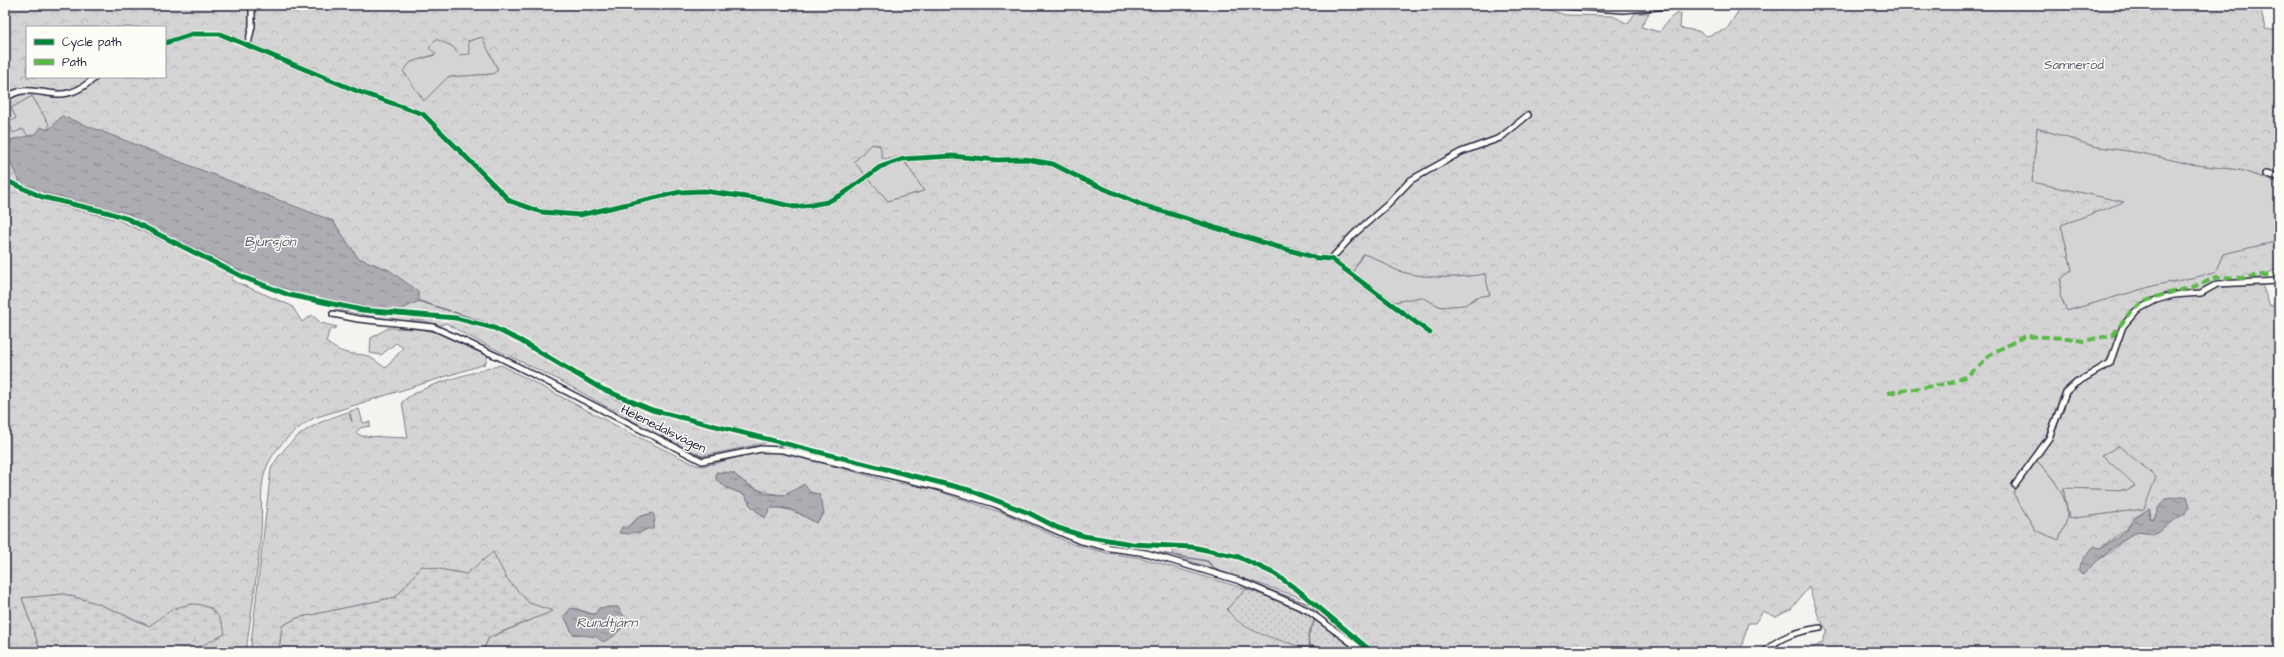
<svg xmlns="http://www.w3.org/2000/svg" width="2284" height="657" font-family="'Architects Daughter',sans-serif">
<defs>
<pattern id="forest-crowns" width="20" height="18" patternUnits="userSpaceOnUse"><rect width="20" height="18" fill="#d5d4d5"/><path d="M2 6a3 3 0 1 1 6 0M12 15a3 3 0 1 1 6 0" fill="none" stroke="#b7b6b8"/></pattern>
<pattern id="wetland-marsh" width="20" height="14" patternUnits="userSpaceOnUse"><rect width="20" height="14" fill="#d5d4d5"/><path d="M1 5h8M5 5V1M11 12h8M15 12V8" fill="none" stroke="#b7b6b8"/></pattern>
<pattern id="garden-dots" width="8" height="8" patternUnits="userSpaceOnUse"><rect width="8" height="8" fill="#d5d4d5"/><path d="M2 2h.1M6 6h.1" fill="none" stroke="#b7b6b8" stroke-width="1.8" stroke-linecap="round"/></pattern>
<pattern id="water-ripples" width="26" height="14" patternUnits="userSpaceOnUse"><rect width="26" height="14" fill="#acacb2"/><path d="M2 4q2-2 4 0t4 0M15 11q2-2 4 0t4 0" fill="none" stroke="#8c8c92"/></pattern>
</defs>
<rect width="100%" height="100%" fill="#f4f3ef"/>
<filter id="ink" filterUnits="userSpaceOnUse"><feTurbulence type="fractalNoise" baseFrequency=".025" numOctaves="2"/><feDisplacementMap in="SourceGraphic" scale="8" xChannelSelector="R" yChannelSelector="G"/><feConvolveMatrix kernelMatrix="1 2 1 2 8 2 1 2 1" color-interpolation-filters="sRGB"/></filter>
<g filter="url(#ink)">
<!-- grass -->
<path fill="#d5d4d5" stroke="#7c7b88" d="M482,37L498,70L493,74L448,77L424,101L403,71L411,62L435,55L428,48L436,39L452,46Z
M32,96L49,124L48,130L41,128L36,134L28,136L22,129L13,134L8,122L16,118L11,108Z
M2037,128L2093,146L2142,153L2190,164L2240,170L2279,183V241L2223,254L2215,273L2157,285L2067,311L2060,296L2061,279L2072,270L2061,225L2123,202L2032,182Z
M871,144C899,148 910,169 924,191L888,201L854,162Z
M1363,254C1377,257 1388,268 1402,272C1429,279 1458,278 1485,274L1490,295L1477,297L1465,305L1441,307L1421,297L1395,302L1352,273Z
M2119,446L2157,477L2144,509L2069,519L2063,488L2128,490L2135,486L2102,455Z
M2036,460C2049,474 2069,495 2067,516C2067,524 2061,533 2059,540L2036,531L2013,493Z"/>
<!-- forest -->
<path fill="url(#forest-crowns)" stroke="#7c7b88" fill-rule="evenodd" d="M5,5H1533L1566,15L1613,16L1628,24L1635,13H1649L1641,27L1660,32C1664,25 1671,14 1681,13L1680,28L1698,31L1707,36L1727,29L1742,5H2260L2265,29L2279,31V183L2240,170L2189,164L2142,153L2093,146L2037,128L2032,182L2124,202L2061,225L2072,270L2061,279L2060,296L2067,311L2157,285L2215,273L2223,254L2279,241V268L2259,277L2270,306L2279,303V652H1806L1822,643L1827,630L1819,618L1809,587L1791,609L1776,617L1763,611L1755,623H1748L1740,652H1370L1374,649L1309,596L1305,599L1175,556L1168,544L1107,540L1084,536L1058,527L994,497L967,488L771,437L766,443L702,456L656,434L557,379L466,335L446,323L440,325L424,321H394L334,309L346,303L396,312L389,270L358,258L333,221L48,130L49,124L32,96L11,108L16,118L9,123L13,133L23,129L28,136L11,140L19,182L37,191L130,214L146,226L221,260L250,277L286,289L289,294L245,277L129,218L42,196L5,178ZM27,27H165V77H27ZM482,37L498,70L493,74L448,77L424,101L403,71L411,62L436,54L429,48L436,39L452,46L459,55L470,54L468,41ZM871,144L880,145L882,158L904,160L924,191L888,201L854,162ZM1363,254C1378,257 1388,268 1402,272C1430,279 1458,278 1485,274L1490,295L1477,297L1465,305L1441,307L1421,297L1395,302L1352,273ZM2119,446L2156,477L2144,509L2069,519L2063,488L2128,490L2135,485L2102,455ZM2036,460C2049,472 2069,497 2067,516C2067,524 2061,533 2059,540L2036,531L2013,493ZM2182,498L2186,513L2168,523L2154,534L2137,532L2128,536L2112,551L2092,564L2100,548L2128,528L2131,521L2141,513H2151L2150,518L2153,520L2165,499Z
M5,184L42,201L118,220L234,274L231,280L292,306L302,322L312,315L321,323L337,327L329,331L326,342C342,354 346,353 364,355C372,357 379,364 386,368L403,348L396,343L381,355L370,353L371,338L388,328L421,329L439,333L488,356L485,364L314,418C296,428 277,445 268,464C258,483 263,511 261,531C258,571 251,612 246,652H189L212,608L191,604L172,610L149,626L99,604L64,594L22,598L41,652H5Z
M501,365L630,433L696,465L703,466L721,462L754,452L768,451L791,454L891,482L929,488L1006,514L1072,544L1107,553L1142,558L1246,589L1227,609L1301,647H1309L1328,652H482L489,638L552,611L529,603L507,579L493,553L466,574L422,566L396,597L297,618L282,626L279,652H250L271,469C289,436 313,423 348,412L352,422L350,411L359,409L363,423L370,422V426L360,428L356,433L362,436L408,438L402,402C422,384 474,373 501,365ZM733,473C761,498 783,496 819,494L824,514L816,523C800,514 789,507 770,508L764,518L750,505L745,495L727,488ZM652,513L647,529L639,533L626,528L639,517ZM611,607L622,628L613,637L573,634L567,622L575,608L592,614H595L599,608Z"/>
<!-- wetland -->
<path fill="url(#wetland-marsh)" stroke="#7c7b88" d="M493,552L507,579L529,603L553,611L489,637L482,652H279L282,626L297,618L396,597L422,566L466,574Z
M64,594L99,604L149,626C157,621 164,614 172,610C198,597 220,606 225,634L189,652H41L22,598Z"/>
<!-- garden -->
<path fill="url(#garden-dots)" stroke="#7c7b88" d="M1246,589L1298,608L1313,616L1357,652H1328L1309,647H1301C1276,638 1242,633 1227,609Z"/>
<!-- water -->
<path fill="url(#water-ripples)" stroke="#757582" d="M62,116L333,221L358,258L389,270L418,291L419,301L396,312L304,295L250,277L221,260L146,226L130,214L37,191L19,182L8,157L11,140L36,134L41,127L48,130Z
M716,472L733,473L745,483L766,494L785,495L804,484L810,492L819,494L824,514L816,523C801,514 789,506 770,508L765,518L750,505L745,495L727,488L716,479Z
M2187,496L2190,506C2184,517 2165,525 2154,534C2148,534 2140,531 2135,533C2126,536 2090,566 2084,574L2082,575L2078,569L2084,558L2094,546L2100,548C2109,543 2121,537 2128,528C2133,521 2133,520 2141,514V513L2150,509V518L2153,520L2158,514V508L2165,499Z
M653,513L655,520L653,529H647L639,533L634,532L629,534L619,533L622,527L626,528L639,517Z
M611,607H618L625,618C623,630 614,637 603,642L597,637L573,634L564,616L571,608L592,614H595L599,608Z"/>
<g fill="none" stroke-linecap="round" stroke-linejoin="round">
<!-- stream -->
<path stroke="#757582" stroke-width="1.5" d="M5,157H8
M419,301L450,311
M453,312L488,323
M494,331L525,346L613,398L652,412L964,491L996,501L1044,523
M1070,534L1091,541
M1095,542L1207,561L1216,570L1230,576
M1249,582L1311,605L1318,612L1308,636L1309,645L1331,652"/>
<!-- minor casing -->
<g stroke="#22223b" stroke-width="8">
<path id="minor" d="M165,43L193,34H220L357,91L423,114L510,201L541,212L580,215L680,192L704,191L760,199L795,207L811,205L827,202L843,194L880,167L903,159L952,156L997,160L1025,159L1053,164L1084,180L1142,205L1271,245L1317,258L1331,259L1430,333
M248,44L252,26V5
M5,99C25,83 41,95 62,94C76,93 86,85 96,77
M2266,174L2279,177
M1331,259L1353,235L1386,206L1411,180L1461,152L1500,138L1528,115
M333,314L358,319L433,327L501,358L702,461L761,449L783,450L939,487L995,504L1078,540L1110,548L1146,553L1240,581L1307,610L1364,652
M2015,485L2049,438L2066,392L2076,383L2110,363L2123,326L2137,310L2156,300L2173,295L2201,293L2217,284L2279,281
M1765,652C1779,636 1800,631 1820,628"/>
</g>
<!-- major casing -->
<g stroke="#22223b" stroke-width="10">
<path id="major" d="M1566,5L1623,9L1670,5"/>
</g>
<!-- minor -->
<use href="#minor" stroke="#fdfcf7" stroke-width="5"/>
<!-- major -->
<use href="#major" stroke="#fdfcf7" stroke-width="7"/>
<!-- quiet -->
<path stroke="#58b947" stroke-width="4" stroke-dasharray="8 4" stroke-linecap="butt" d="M1888,393L1951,383L1965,377L1979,366L1991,354L2025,336L2068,338L2083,341L2113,335L2131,311L2146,301L2162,295L2199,285L2217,277L2242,278L2261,275H2279"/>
<!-- cycleway casing -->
<g stroke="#fdfcf7" stroke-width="8">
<path id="cycleway" d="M165,43L193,34H220L357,91L423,114L510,201L541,212L580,215L680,192L704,191L760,199L795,207L811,205L827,202L843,194L880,167L903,159L952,156L997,160L1025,159L1053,164L1084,180L1142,205L1271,245L1317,258L1331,259L1430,333
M5,180L42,197L110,213L128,219L245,278L289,295L362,310L456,318L494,328L521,341L600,388L652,410L969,490L1029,513L1058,528L1084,536L1132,544L1192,547L1239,557L1275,574L1299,591L1372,652"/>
</g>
<!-- cycleway -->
<use href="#cycleway" stroke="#00873e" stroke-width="5"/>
</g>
</g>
<g text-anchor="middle" stroke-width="3" stroke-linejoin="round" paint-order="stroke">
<!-- park labels -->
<g font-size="13" fill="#585769" stroke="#fdfcf7">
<text x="2074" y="69">Samneröd</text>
</g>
<!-- street labels -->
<g font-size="13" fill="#22223b" stroke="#fdfcf7">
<text transform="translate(664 428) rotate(26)" y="5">Helenedalsvägen</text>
</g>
<!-- water labels -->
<g font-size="14" font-style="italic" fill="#59596b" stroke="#fdfcf7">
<text x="270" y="246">Bjursjön</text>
<text x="607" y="627">Rundtjärn</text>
</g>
</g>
<!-- margin -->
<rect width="2284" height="657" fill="none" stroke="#fdfcf7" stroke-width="20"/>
<rect x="10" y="10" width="2264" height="637" fill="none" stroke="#22223b" stroke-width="1.5" filter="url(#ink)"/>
<!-- legend -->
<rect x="26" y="26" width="140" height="52" fill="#fdfcf7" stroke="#a5a5ac"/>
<rect x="34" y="39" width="20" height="6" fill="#00873e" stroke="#a5a5ac"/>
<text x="62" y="46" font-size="12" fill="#22223b">Cycle path</text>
<rect x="34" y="59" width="20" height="6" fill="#58b947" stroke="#a5a5ac"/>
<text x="62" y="66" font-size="12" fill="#22223b">Path</text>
</svg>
